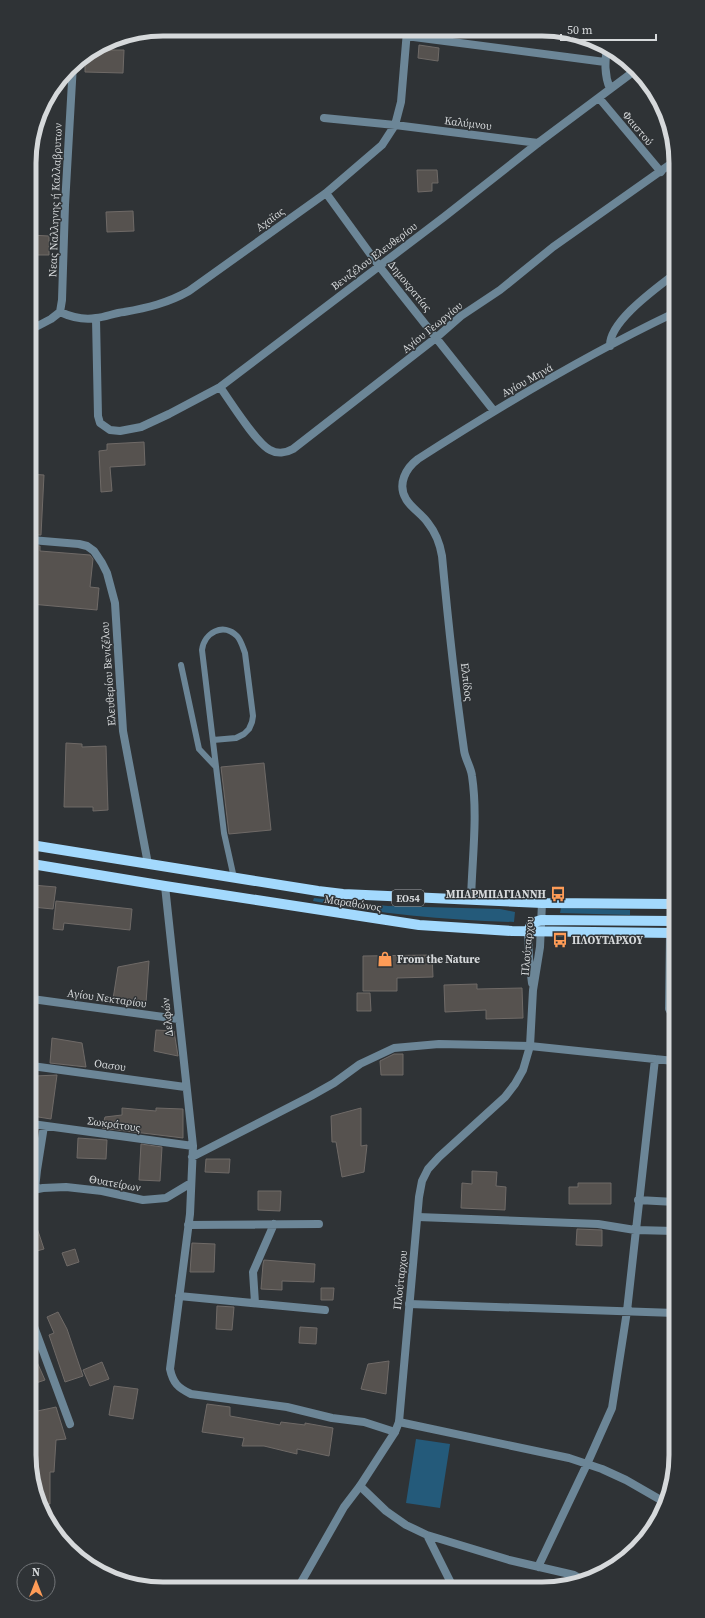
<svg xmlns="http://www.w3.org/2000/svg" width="705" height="1618" font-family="'Source Serif 4',serif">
<rect width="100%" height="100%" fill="#2f3336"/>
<!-- green -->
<path fill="#245a7a" d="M314,898L388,906L500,909L515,912L514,922C445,920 381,914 313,901Z
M561,908L630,910V915L560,913Z
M416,1439L450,1444L440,1508L406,1503Z"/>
<!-- building -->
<path fill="#56524f" stroke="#6f6a67" d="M419,45L439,48L438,61L418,58Z
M94,50H124L123,73L85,72V55Z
M417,170H437L438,183H432V191L418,192Z
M133,211L134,231L107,232L106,212Z
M30,235L49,236V255H30Z
M144,442L145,465L110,467L112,491L101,492L99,451L107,450V444Z
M30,474L44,475L41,535H30Z
M31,545L40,546V551L90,555L93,559L90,587L99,588L97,610L31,604Z
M66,743L82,744V747L106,746L108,810L93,811V807H64Z
M264,763L271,830L229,834L221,767Z
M32,885L56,887L53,909L32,907Z
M56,901L132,909L130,930L64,923L63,930L53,929Z
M432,955L433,977L397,978V991H363V956Z
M149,961L146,1003L113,999L118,967Z
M477,984V989L522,988L523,1018L486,1019V1010L445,1012L444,985Z
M357,993H370L371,1011H357Z
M156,1030L174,1031L178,1056L154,1051Z
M52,1038L82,1043L86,1067L50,1063Z
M394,1054H403V1075H381L380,1061Z
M57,1075L51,1119L32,1116V1095L35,1076Z
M122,1108L156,1111V1108L183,1109V1138L102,1128L105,1117L122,1115Z
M361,1108V1146L367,1145L364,1172L342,1177L336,1142H332L331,1116Z
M78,1138L107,1140L106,1159L77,1158Z
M141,1144L162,1147L160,1181L139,1180Z
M206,1159H230L229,1173L205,1172Z
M472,1171L497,1172L496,1186L506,1187L505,1210L461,1208L462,1183L472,1184Z
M578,1183H611V1204H569V1187H578Z
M258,1191H281L280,1211L258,1210Z
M33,1222H35L44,1249L33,1252Z
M577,1229L602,1230V1246L576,1245Z
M192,1243L215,1244L214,1272H190Z
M75,1249L79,1262L67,1266L62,1253Z
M264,1260L315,1264L314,1282L282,1281V1290L261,1289L263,1264Z
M321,1288H334L333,1300H321Z
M217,1306L234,1307L232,1330L216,1329Z
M58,1312L67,1329L83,1376L65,1382L49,1335L54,1333L47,1317Z
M300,1327L317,1328L316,1344L299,1343Z
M33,1353L45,1380L33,1384Z
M389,1361L386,1394L361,1389L368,1364Z
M102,1362L109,1379L90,1386L83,1370Z
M114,1386L138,1389L133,1419L109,1415Z
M207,1404L230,1407V1416L280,1425L281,1422L305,1425V1423L333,1428L329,1456L297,1449V1454L264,1446H242L244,1438L202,1432Z
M56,1407L66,1439L56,1440L54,1472H50V1504H40L34,1490L33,1412Z"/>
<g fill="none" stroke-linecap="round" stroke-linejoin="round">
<!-- service -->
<path stroke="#6c8697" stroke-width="6" d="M181,665L199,749L216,767
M213,740L236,738L244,734L249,729L252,722L253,716L245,653C243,648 241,640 237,636C223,622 204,633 202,650L224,833L234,878
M669,933L668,1009L674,1020"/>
<!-- minor -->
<path stroke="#6c8697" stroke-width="8" d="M406,36L605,62
M607,47C605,62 604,74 610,89
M599,98L661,172
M324,118L395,125L538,143
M326,193L379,266L494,411
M60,312L62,300L65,205L73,64
M96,319L98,416L100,423L110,430L120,431L141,427L169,414L220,387L444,217L538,143L637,69
M30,330L51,319L60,312C71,317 84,320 96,318C106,317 114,313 124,312C147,308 168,303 189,291L326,193L382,145L395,125L401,102L407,31
M610,346C609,322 654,290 672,276
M220,387C230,401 256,443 270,450C277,454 286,453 293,449L437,337L461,316L500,290L553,247L672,163
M31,540L79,544L87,546L94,551L102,563L107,573L115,603L123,731L148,864
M165,886L193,1146L190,1214L170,1369C173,1383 178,1388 191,1394L287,1407L332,1418L364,1422L395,1432
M471,900C472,859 478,816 472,776C471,767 465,759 464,750C455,686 448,621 442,556C440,544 436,533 428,523C422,514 411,508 406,499C397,484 406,468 418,459C499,407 584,356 672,314
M32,999L178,1019
M32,1066L185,1087
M32,1124L193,1146
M192,1157L311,1096L334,1083L360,1064L394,1048L439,1044L530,1046L674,1061
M35,1189L37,1170L44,1126
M33,1190L43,1188L66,1187L102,1191L143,1200L155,1199L166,1198L191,1183
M638,1200L675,1202
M418,1217L598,1224L635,1230L675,1231
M188,1225L319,1224
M179,1296L325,1310
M255,1303L253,1272L274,1224
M409,1304L675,1313
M33,1324L70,1424
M399,1422L569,1458L602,1469L626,1480L666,1503
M360,1486L386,1511L406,1525L427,1535L452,1585
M427,1535L509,1560L574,1575L585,1581
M538,1567L587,1464L612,1408L627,1311L655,1059
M570,1585L574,1575"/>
<!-- tertiary -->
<path stroke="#6c8697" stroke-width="8" d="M528,931L529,958L532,983
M299,1586L344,1507L360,1486L395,1432L399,1422L419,1197L422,1181L428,1169L439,1157L505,1097L515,1084L523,1070L530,1046L533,990L540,947L542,903"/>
<!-- primary -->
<path stroke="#a3d9fd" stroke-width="10" d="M31,845L318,891L343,894L542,903L674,904
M32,864L165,886L419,925L512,931L674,933
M528,931L532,923L541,920L674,921"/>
</g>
<!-- icons -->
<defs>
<g id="bus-bare" transform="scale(1.2)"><path d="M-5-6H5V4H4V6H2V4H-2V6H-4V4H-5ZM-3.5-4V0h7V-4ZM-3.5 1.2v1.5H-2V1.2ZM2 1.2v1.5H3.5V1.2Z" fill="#fe9c57" stroke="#2f3336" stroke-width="2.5" paint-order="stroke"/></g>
<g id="shop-bare" transform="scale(1.2)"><path d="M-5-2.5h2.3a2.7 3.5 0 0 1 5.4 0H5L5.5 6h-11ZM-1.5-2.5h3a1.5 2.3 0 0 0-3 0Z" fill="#fe9c57" stroke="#2f3336" stroke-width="2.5" paint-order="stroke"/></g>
</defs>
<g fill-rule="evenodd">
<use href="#bus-bare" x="558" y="894"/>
<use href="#bus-bare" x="560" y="940"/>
<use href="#shop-bare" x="385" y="959"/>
</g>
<g text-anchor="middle" stroke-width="3" stroke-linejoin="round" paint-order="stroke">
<!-- shield labels -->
<rect fill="#2f3336" stroke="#a4a7aa" stroke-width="1" x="392" y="890" width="32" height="16" rx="3"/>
<g font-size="10" font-weight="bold" fill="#d6d9db">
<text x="408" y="902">ΕΟ54</text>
</g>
<!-- street labels -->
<g font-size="11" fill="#d6d9db" stroke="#2f3336">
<text transform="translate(468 123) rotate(7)" y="4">Καλύμνου</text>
<text transform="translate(638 128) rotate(50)" y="4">Φαιστού</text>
<text transform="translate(55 200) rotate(-88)" y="4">Νεας Nαλληνης ή Καλλαβρυτων</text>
<text transform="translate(270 219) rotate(-36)" y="4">Αχαϊας</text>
<text transform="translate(374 256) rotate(-37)" y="4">Βενιζέλου Ελευθερίου</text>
<text transform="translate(410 286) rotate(51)" y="4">Δημοκρατίας</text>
<text transform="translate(432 327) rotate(-39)" y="4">Αγίου Γεωργίου</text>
<text transform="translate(527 380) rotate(-29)" y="4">Αγίου Μηνά</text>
<text transform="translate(108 674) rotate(-94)" y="4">Ελευθερίου Βενιζέλου</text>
<text transform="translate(467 682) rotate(83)" y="4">Ελπίδος</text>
<text transform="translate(353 903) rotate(9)" y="4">Μαραθώνος</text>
<text transform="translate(527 946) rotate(-85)" y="4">Πλούταρχου</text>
<text transform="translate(107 998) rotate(8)" y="4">Αγίου Νεκταρίου</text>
<text transform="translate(167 1017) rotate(-96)" y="4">Δελφών</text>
<text transform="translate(110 1065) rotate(8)" y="4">Οασου</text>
<text transform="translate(114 1124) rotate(8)" y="4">Σωκράτους</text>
<text transform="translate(115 1183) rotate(10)" y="4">Θυατείρων</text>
<text transform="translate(400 1280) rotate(-84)" y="4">Πλούταρχου</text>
</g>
<!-- poi labels -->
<g font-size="11" font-weight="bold" fill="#d6d9db" stroke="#2f3336" text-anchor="start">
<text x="546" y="898" text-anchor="end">ΜΠΑΡΜΠΑΓΙΑΝΝΗ</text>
<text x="572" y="944">ΠΛΟΥΤΑΡΧΟΥ</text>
<text x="397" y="963">From the Nature</text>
</g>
</g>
<!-- crop -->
<path d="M0 0H705V1618H0ZM163 36H542A127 127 0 0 1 669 163V1455A127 127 0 0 1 542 1582H163A127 127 0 0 1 36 1455V163A127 127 0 0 1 163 36Z" fill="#2f3336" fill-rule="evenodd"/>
<path fill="none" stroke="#d6d9db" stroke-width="5" d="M163 36H542A127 127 0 0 1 669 163V1455A127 127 0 0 1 542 1582H163A127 127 0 0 1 36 1455V163A127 127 0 0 1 163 36Z"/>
<!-- north arrow -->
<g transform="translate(36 1582)"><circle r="19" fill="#2f3336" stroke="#727578"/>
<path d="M0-3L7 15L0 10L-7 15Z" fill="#fe9c57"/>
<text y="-6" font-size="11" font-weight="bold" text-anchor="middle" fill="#d6d9db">N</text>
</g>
<!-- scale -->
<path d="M561 34v6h95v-6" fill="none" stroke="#d6d9db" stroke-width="2"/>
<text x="567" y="34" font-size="12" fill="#d6d9db" stroke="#2f3336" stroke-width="3" paint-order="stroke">50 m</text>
</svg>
